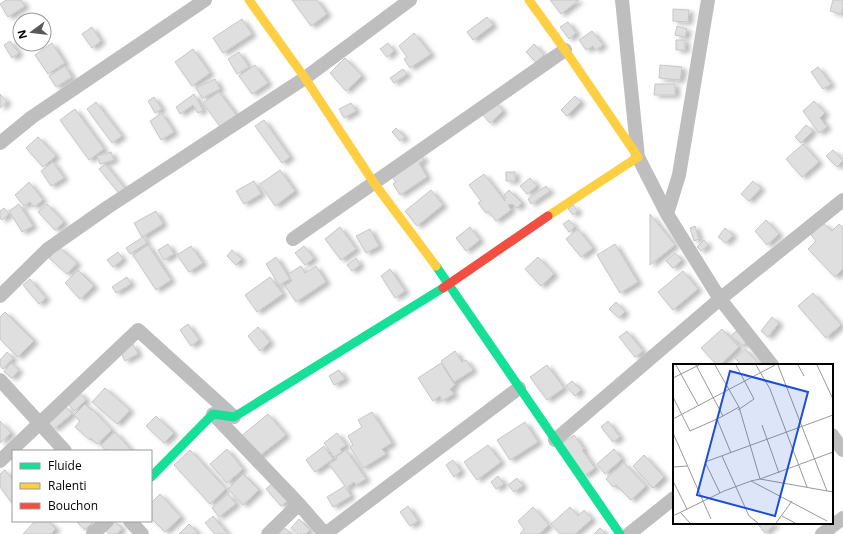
<svg xmlns="http://www.w3.org/2000/svg" width="843" height="534" font-family="'Open Sans',sans-serif">
<defs>
<filter id="shadow"><feDropShadow dx="4.5" dy="2.5" stdDeviation="2" flood-color="#0004"/></filter>
</defs>
<rect width="100%" height="100%" fill="#fff"/>
<!-- building -->
<path fill="#dfdfdf" stroke="#c7c7c7" filter="url(#shadow)" d="M6,0H21L25,6L8,17L0,4Z
M292,0H317L327,14L311,26Z
M550,0H579L561,14Z
M833,0H843V8L841,14L830,11Z
M673,9L689,10L688,22L673,21Z
M487,17L493,25L473,40L467,32Z
M242,19L252,34L223,53L213,38Z
M568,22L576,33L569,39L560,27Z
M677,26L687,29L685,37L675,35Z
M92,27L101,41L92,48L82,34Z
M592,31L603,45L596,50L593,46L586,50L579,40Z
M414,33L431,54L410,68L404,59L407,57L399,46Z
M676,40H685V50H676Z
M10,41L19,53L12,58L4,45Z
M52,43L65,63L48,74L35,55Z
M388,43L394,51L387,57L380,49Z
M534,44L544,55L536,62L526,52Z
M193,49L210,73L192,86L175,62Z
M239,52L249,67L237,74L228,59Z
M345,58L362,76L346,91L330,73Z
M255,65L268,83L252,94L239,76Z
M660,65L682,67L680,80L659,78Z
M65,66L72,77L56,87L49,76Z
M818,67L831,84L823,89L811,72Z
M403,69L407,74L394,83L390,78Z
M215,79L220,89L202,98L196,88Z
M655,84H675V95H654Z
M219,92L237,116L221,128L203,103Z
M0,94L7,102L0,108Z
M194,94L203,110L198,113L193,105L180,114L176,107Z
M575,96L581,102L567,116L561,110Z
M154,97L162,109L155,113L148,101Z
M814,101L825,113L820,118L827,127L819,133L803,111Z
M96,102L122,136L112,143L87,109Z
M495,102L503,111L490,123L482,114Z
M351,103L356,111L344,118L339,109Z
M75,109L104,149L89,160L60,120Z
M162,113L174,132L161,140L150,121Z
M264,120L290,157L282,163L255,126Z
M806,125L813,131L801,143L795,137Z
M396,128L405,137L400,141L392,132Z
M38,137L56,156L43,167L26,148Z
M803,144L819,162L802,177L786,159Z
M833,150L843,161L837,167L826,156Z
M111,152L114,160L100,164L97,156Z
M421,155L424,160L419,163L427,177L400,195L393,184L396,182L391,175Z
M53,162L64,178L51,186L41,171Z
M105,164L128,192L122,197L99,169Z
M280,170L295,191L275,206L260,184Z
M506,172H515V181H506Z
M484,174L505,201L504,198H506L504,195L509,190L522,203L517,208L512,204L508,205L511,210L496,221L488,211L486,213L478,203L481,201L469,185Z
M530,178L537,186L527,194L520,186Z
M254,181L261,194L244,204L236,191Z
M753,181L761,188L749,201L741,194Z
M29,182L43,200L34,207L30,202L24,206L15,195Z
M546,186L550,191L531,204L528,199Z
M431,190L443,205L417,226L405,211Z
M19,204L33,226L22,232L9,211Z
M47,204L64,222L55,230L38,212Z
M573,205L578,211L573,215L568,209Z
M4,208L9,214L2,220L0,218V211Z
M156,211L163,224L142,237L134,223Z
M650,214L675,245L650,265Z
M569,220L575,227L569,232L563,224Z
M766,220L779,234L767,245L755,231Z
M823,223L832,231L839,224L843,228V269L835,277L808,249L816,241L811,235Z
M695,226L699,239L694,241L690,228Z
M340,227L356,249L341,260L325,239Z
M470,227L480,240L466,251L456,238Z
M725,228L733,235L726,243L718,237Z
M370,229L379,246L366,253L356,236Z
M578,229L593,248L581,257L566,239Z
M143,237L147,243L130,254L126,248Z
M704,240L708,245L701,251L697,247Z
M168,244L174,254L164,260L158,250Z
M615,244L638,282L620,293L597,255Z
M148,245L171,280L156,290L133,255Z
M191,246L203,263L189,272L177,255Z
M304,246L314,258L305,265L295,253Z
M59,247L77,263L67,274L49,258Z
M232,250L242,259L236,265L227,256Z
M118,252L123,259L113,267L107,260Z
M675,253L682,260L673,268L666,261Z
M276,257L290,279L279,285L266,264Z
M538,257L554,274L541,286L525,269Z
M356,258L360,265L352,271L347,265Z
M301,266L305,273L316,266L326,282L296,302L285,286L292,281L288,274Z
M390,269L405,291L395,298L381,276Z
M78,270L94,286L80,299L65,283Z
M683,271L698,289L673,310L658,292Z
M127,277L131,284L116,293L112,287Z
M270,277L283,294L257,312L245,295Z
M30,279L46,298L39,304L23,285Z
M813,293L841,325L826,338L798,306Z
M616,302L625,312L619,318L609,309Z
M5,312L34,341L18,357L0,339V317Z
M772,317L779,323L768,337L761,331Z
M188,324L199,340L191,346L180,330Z
M258,327L270,342L260,351L248,336Z
M722,329L739,347L720,365H717L701,348Z
M627,331L643,351L635,357L619,337Z
M736,331L747,341L743,346L731,336Z
M133,344L138,354L125,361L120,351Z
M745,349L760,365H741L735,358Z
M455,351L462,362L466,360L473,370L454,382L441,361Z
M7,352L13,358L3,369L0,366V360Z
M11,363L19,370L12,378L4,372Z
M441,363L455,385L450,389L454,394L442,401L440,396L433,401L418,378Z
M547,365L564,388L547,400L530,377Z
M339,370L345,379L334,385L329,376Z
M572,381L581,390L575,396L566,386Z
M105,388L130,410L117,424L92,402Z
M79,392L86,400L74,411L67,402Z
M85,404L91,410L92,409L112,430L97,444L91,438L90,440L75,427L80,421L74,415Z
M65,406L72,414L54,429L47,421Z
M372,412L392,443L382,449L386,454L363,468L350,447L353,445L348,436L362,427L358,420Z
M268,414L286,435L257,458L240,437Z
M156,416L174,433L164,443L146,426Z
M0,421L11,433L0,443Z
M608,421L620,437L613,442L601,427Z
M525,422L538,442L510,460L497,440Z
M115,432L132,451H106L101,445Z
M337,433L346,445L340,449L342,452L334,457L324,443Z
M574,435L584,449L582,450L595,468L584,476L561,444Z
M488,445L501,462L477,480L464,462Z
M324,446L333,459L315,472L306,460Z
M227,449L243,469L227,483L210,464Z
M614,449L622,459L605,474L597,464Z
M190,450L226,489L210,504L174,465Z
M346,450L366,479L356,485L354,482L346,488L351,496L333,507L327,497L345,486L329,464L337,459L336,457Z
M644,455L664,477L653,488L633,466Z
M453,460L461,471L454,477L446,465Z
M624,463L646,486L631,500L616,485L613,487L606,479Z
M5,470L13,480V500L11,502L0,487V474Z
M243,474L259,490L243,505L228,489Z
M498,476L504,484L496,489L491,482Z
M517,478L523,486L514,492L508,485Z
M275,481L290,499L281,506L266,489Z
M160,494L181,517L165,532L151,518V503Z
M228,494L236,504L219,517L212,508Z
M408,506L418,521L410,526L400,512Z
M533,507L549,525L539,534H520L524,529L518,521Z
M570,507L578,516L584,510L592,519L575,534H560L551,524Z
M213,516L228,534H215L205,523Z
M299,519L310,530L306,534H298L291,528Z
M35,521H48L56,529L51,534H23Z
M76,521H94L85,530Z
M114,521L122,528L117,534H109L105,530Z
M757,523H776L765,533Z
M189,524L199,534H179Z
M285,528L291,534H278Z
M600,528L606,534H594Z"/>
<g fill="none" stroke-linecap="round" stroke-linejoin="round">
<!-- street -->
<path stroke="#bebebe" stroke-width="14" d="M622,0L638,157L667,214
M708,0L679,175L667,214L720,299L772,365
M0,143L32,117L205,0
M293,239L565,50
M0,296L48,249L108,207L305,78L410,0
M0,380L65,451
M213,414L299,504
M832,435L843,450
M555,440L720,299L843,200
M0,461L138,330L234,417
M130,521L142,534
M93,534L107,521
M268,534L299,504L325,534L519,388
M629,534L674,498
M822,534L843,518"/>
<!-- fast -->
<path stroke="#16e098" stroke-width="9" d="M436,266L620,534
M151,477L213,414L234,417L443,288"/>
<!-- slow -->
<path stroke="#ffcf43" stroke-width="9" d="M249,0L305,78L374,183L436,266
M529,0L565,50L638,157L548,216"/>
<!-- jam -->
<path stroke="#f24e42" stroke-width="9" d="M443,288L548,216"/>
</g>
<!-- overview -->
<g transform="translate(673 364)">
<rect width="160" height="160" fill="#fff"/>
<path fill="none" stroke="#999" stroke-width="1" d="M3,1L25,41M23,1L50,52L44,55L58,89M42,1L66,43L87,115L160,88M63,1L81,35L65,46M83,1L97,25L134,123M105,1L154,127M125,1L131,12M144,1L160,35M0,14L26,1M0,33L17,67L44,55M50,52L66,43M0,55L102,1M89,61L106,109M0,69L38,155M49,92L76,152L85,159M0,103L14,102M0,117L14,145M78,117L87,115L160,128M47,129L32,98L160,51M7,148L17,159M0,152L51,127L78,117L154,157M109,152L122,159M103,159L119,137"/>
<path fill="#1d4ed8" fill-opacity="0.15" stroke="#1d4ed8" stroke-width="2" d="M57,7L135,28L102,152L24,131Z"/>
<rect width="160" height="160" fill="none" stroke="#000" stroke-width="2"/>
</g>
<!-- legend -->
<rect x="12" y="450" width="140" height="72" fill="#ffffff" stroke="#999999"/>
<rect x="20" y="463" width="20" height="6" fill="#16e098" stroke="#999999"/>
<text x="48" y="470" font-size="12" fill="#000000">Fluide</text>
<rect x="20" y="483" width="20" height="6" fill="#ffcf43" stroke="#999999"/>
<text x="48" y="490" font-size="12" fill="#000000">Ralenti</text>
<rect x="20" y="503" width="20" height="6" fill="#f24e42" stroke="#999999"/>
<text x="48" y="510" font-size="12" fill="#000000">Bouchon</text>
<!-- north arrow -->
<g transform="translate(32 32) rotate(255)"><circle r="19" fill="#ffffff" stroke="#999999"/>
<path d="M0-3L7 15L0 10L-7 15Z" fill="#595959"/>
<text y="-6" font-size="11" font-weight="bold" text-anchor="middle" fill="#000000">N</text>
</g>
</svg>
